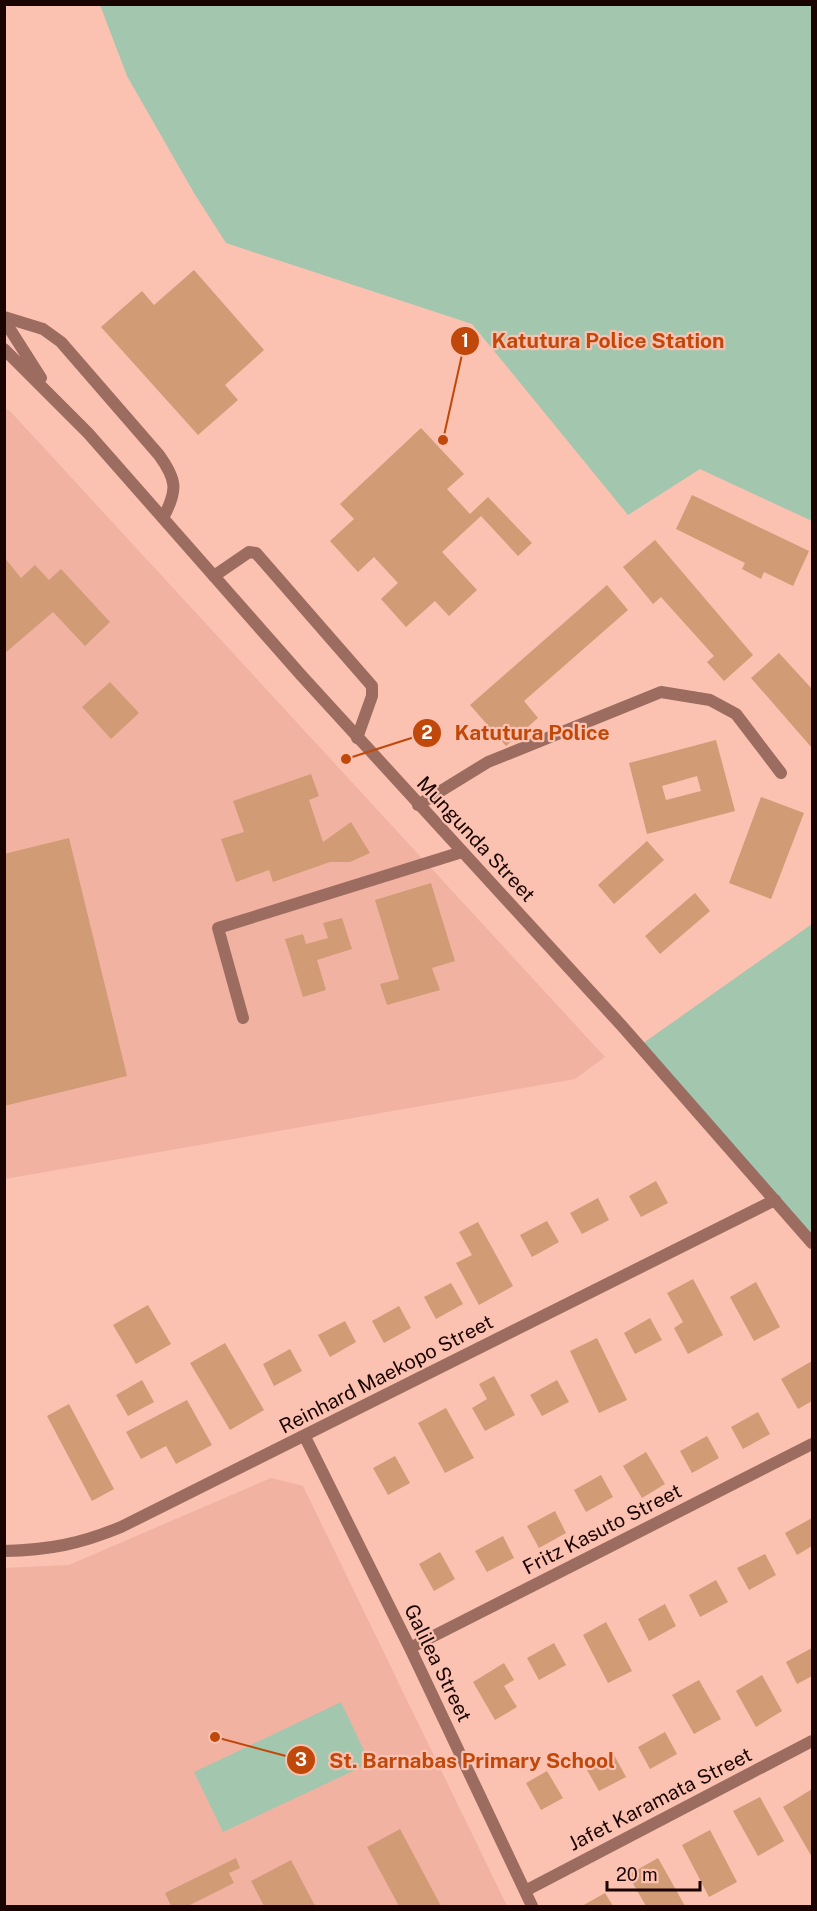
<svg xmlns="http://www.w3.org/2000/svg" width="817" height="1911" font-family="'Public Sans',sans-serif">
<rect width="100%" height="100%" fill="#fbc1b1"/>
<!-- built -->
<path fill="#f2b2a1" d="M5,409L10,411L605,1057L575,1079L5,1179Z
M271,1478L303,1486L507,1906H5L4,1568L69,1565Z"/>
<!-- green -->
<path fill="#a3c6ae" d="M100,5H812V521L700,469L628,515L472,324L226,243L194,193L127,76Z
M812,924V1243L639,1046Z
M341,1702L370,1763L223,1832L194,1772Z"/>
<!-- building -->
<path fill="#d19b75" fill-rule="evenodd" d="M194,270L264,350L225,385L238,400L198,435L101,327L142,291L154,305Z
M421,428L464,474L447,489L470,514L488,497L532,543L518,556L481,516L442,552L477,590L449,616L435,601L406,627L381,599L398,583L374,557L358,572L330,541L354,519L340,504Z
M692,495L809,551L793,586L764,572L761,579L742,569L745,563L676,529Z
M655,540L753,655L724,681L707,662L714,656L661,597L653,604L623,567Z
M4,557L21,578L35,565L49,580L61,569L110,622L85,646L53,612L4,654Z
M607,585L628,610L524,701L538,718L506,746L470,705Z
M779,653L812,689V748L751,678Z
M110,682L139,713L111,739L82,707Z
M716,740L735,811L647,834L629,763ZM697,776L701,791L666,800L662,786Z
M311,774L319,796L309,800L323,842L351,822L370,853L350,862H330L273,882L269,870L236,882L221,839L244,832L233,801Z
M761,797L804,813L771,899L729,883Z
M69,838L127,1076L4,1106V854Z
M647,841L664,860L614,904L598,885Z
M431,883L455,961L432,968L440,990L387,1005L380,984L399,979L375,900Z
M695,893L710,911L660,954L645,936Z
M342,918L352,949L317,960L326,990L303,997L285,939L303,934L306,944L328,938L323,923Z
M656,1181L668,1203L641,1217L629,1196Z
M598,1198L609,1220L582,1234L570,1213Z
M547,1221L559,1242L532,1257L520,1235Z
M478,1222L513,1286L479,1305L456,1263L472,1255L459,1232Z
M693,1279L723,1335L688,1354L674,1328L683,1322L667,1293Z
M756,1282L780,1327L754,1341L730,1297Z
M451,1283L463,1304L436,1319L424,1297Z
M148,1305L171,1344L136,1364L113,1325Z
M399,1306L411,1328L384,1343L372,1321Z
M650,1318L662,1340L635,1354L624,1333Z
M345,1321L356,1342L330,1357L318,1335Z
M597,1338L627,1400L599,1413L570,1351Z
M225,1343L264,1410L230,1430L190,1363Z
M290,1349L302,1371L274,1386L263,1364Z
M812,1361V1401L798,1409L781,1379Z
M494,1376L515,1415L485,1431L472,1408L487,1399L479,1384Z
M142,1380L154,1402L128,1416L116,1395Z
M557,1380L569,1402L542,1416L530,1395Z
M187,1400L212,1445L176,1464L166,1446L141,1459L126,1432Z
M69,1404L114,1489L92,1501L47,1416Z
M446,1408L474,1458L445,1473L418,1423Z
M758,1412L770,1434L743,1449L731,1427Z
M707,1436L719,1458L692,1473L680,1451Z
M646,1452L665,1484L642,1498L623,1466Z
M395,1456L410,1483L388,1495L373,1468Z
M601,1475L613,1497L586,1512L574,1490Z
M555,1511L566,1533L539,1548L527,1526Z
M812,1518V1546L797,1555L785,1533Z
M503,1536L514,1558L487,1572L475,1551Z
M440,1552L455,1579L434,1591L419,1564Z
M765,1554L776,1575L749,1590L737,1568Z
M716,1580L728,1602L700,1617L689,1595Z
M665,1604L676,1626L649,1641L638,1619Z
M606,1622L632,1671L608,1683L583,1635Z
M554,1643L566,1665L539,1680L527,1658Z
M812,1648V1676L797,1684L786,1662Z
M504,1663L514,1680L504,1686L517,1707L495,1720L473,1682Z
M762,1675L782,1711L756,1727L736,1691Z
M699,1680L721,1719L694,1734L672,1695Z
M665,1732L677,1754L650,1769L638,1747Z
M614,1755L626,1777L599,1791L587,1770Z
M547,1771L563,1798L541,1810L526,1783Z
M812,1789V1857L783,1807Z
M760,1797L784,1841L758,1856L733,1811Z
M400,1829L441,1906H399L367,1847Z
M710,1830L737,1882L709,1897L682,1845Z
M236,1858L240,1868L229,1873L234,1883L188,1906H171L165,1893Z
M658,1858L685,1906H646L628,1875Z
M291,1860L315,1906H264L251,1881Z
M605,1893L613,1906H582Z"/>
<g fill="none" stroke-linecap="round" stroke-linejoin="round">
<!-- service -->
<path stroke="#9b6c5f" stroke-width="12" d="M4,317L43,329L61,342L159,455C177,480 178,490 163,518
M214,576L249,552L256,553L372,686V696L357,738
M418,805L488,762L661,692L710,700L736,714L781,773
M243,1018L218,928L462,852"/>
<!-- minor -->
<path stroke="#9b6c5f" stroke-width="12" d="M305,1437L410,1648L532,1906
M4,1551C49,1550 80,1544 121,1527L775,1200
M410,1648L812,1444
M525,1891L812,1741"/>
<!-- tertiary -->
<path stroke="#9b6c5f" stroke-width="12" d="M4,320L41,378
M4,349L88,433L301,675L622,1026L812,1243"/>
</g>
<g text-anchor="middle" stroke-width="4.5" stroke-linejoin="round" paint-order="stroke">
<!-- street labels -->
<g font-size="20" fill="#1a0401" stroke="#fbc1b1">
<text transform="translate(476 839) rotate(47)" y="7">Mungunda Street</text>
<text transform="translate(386 1374) rotate(-27)" y="7">Reinhard Maekopo Street</text>
<text transform="translate(602 1529) rotate(-27)" y="7">Fritz Kasuto Street</text>
<text transform="translate(438 1663) rotate(64)" y="7">Galilea Street</text>
<text transform="translate(660 1799) rotate(-27)" y="7">Jafet Karamata Street</text>
</g>
</g>
<!-- callouts -->
<path fill="none" stroke="#bf480a" stroke-width="2" d="M443 440L465 341M346 759L427 733M215 1737L301 1760"/>
<g fill="#bf480a" stroke="#fbc1b1" stroke-width="2">
<circle cx="443" cy="440" r="6"/>
<circle cx="346" cy="759" r="6"/>
<circle cx="215" cy="1737" r="6"/>
<circle cx="465" cy="341" r="15"/>
<circle cx="427" cy="733" r="15"/>
<circle cx="301" cy="1760" r="15"/>
</g>
<g font-size="18" text-anchor="middle" font-weight="bold" fill="#fff">
<text x="465" y="347">1</text>
<text x="427" y="739">2</text>
<text x="301" y="1766">3</text>
</g>
<g font-size="21" text-anchor="middle" font-weight="bold" fill="#bf480a" stroke="#fbc1b1" stroke-width="4.5" stroke-linejoin="round" paint-order="stroke">
<text x="608" y="348">Katutura Police Station</text>
<text x="532" y="740">Katutura Police</text>
<text x="472" y="1768">St. Barnabas Primary School</text>
</g>
<!-- border -->
<rect width="817" height="1911" fill="none" stroke="#1a0401" stroke-width="12"/>
<!-- scale -->
<path d="M607 1881v9h93v-9" fill="none" stroke="#1a0401" stroke-width="3"/>
<text x="616" y="1881" font-size="18" fill="#1a0401" stroke="#fbc1b1" stroke-width="4.5" paint-order="stroke">20 m</text>
</svg>
